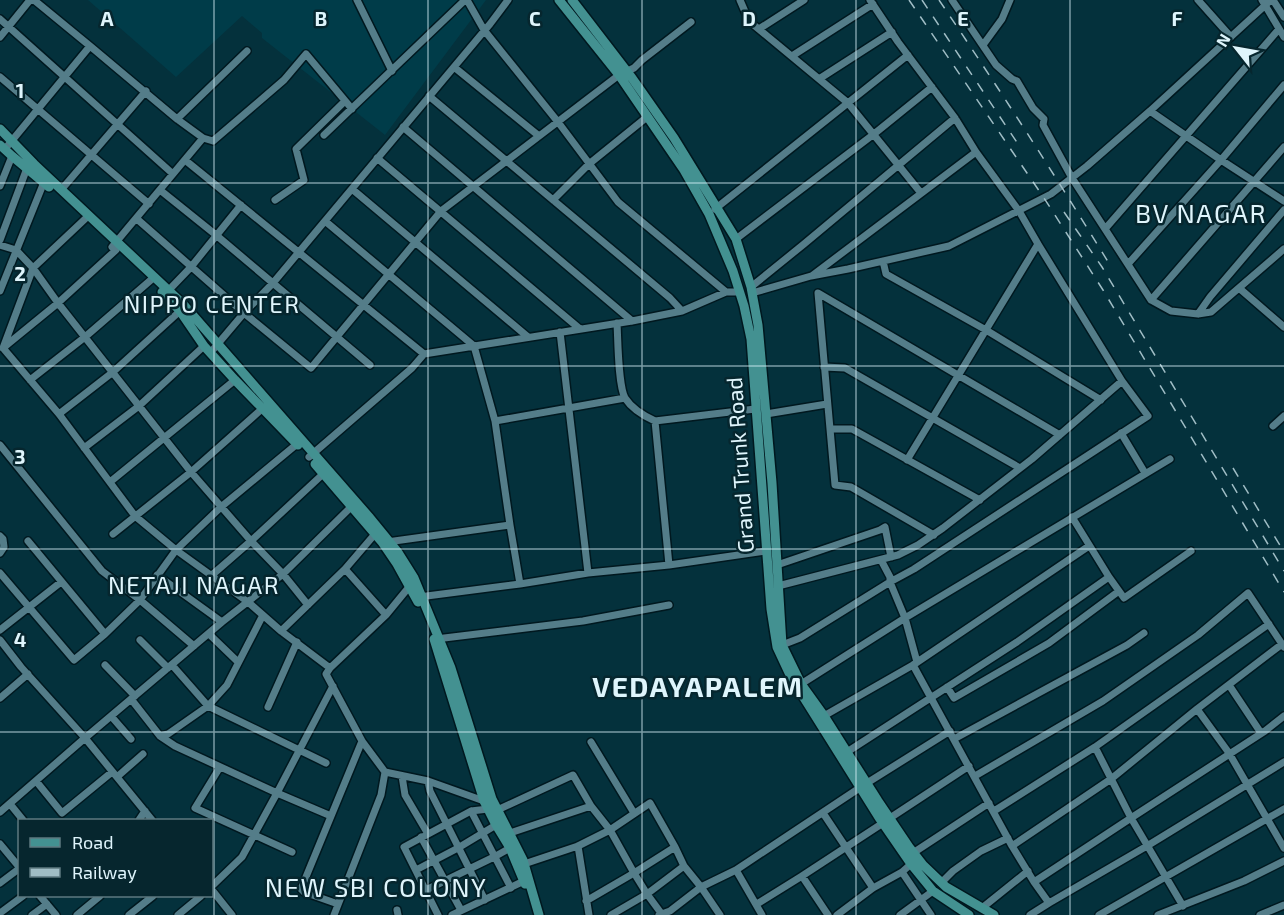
<svg xmlns="http://www.w3.org/2000/svg" width="1284" height="915" font-family="'Exo 2',sans-serif">
<rect width="100%" height="100%" fill="#04313c"/>
<!-- built -->
<path fill="#003c49" d="M88,0H486L385,135L262,38V33L242,16L176,77Z"/>
<g fill="none" stroke-linecap="round" stroke-linejoin="round">
<!-- minor casing -->
<g stroke="#00181f" stroke-width="10">
<path id="minor" d="M357,0L392,71
M467,0L484,30L558,122L618,202L726,292
M740,0L749,21L848,103L921,193
M870,0L898,42L955,118L976,152
M952,0L996,65L1012,79L1017,81L1033,108L1044,119L1043,125L1072,178L1151,300L1171,311L1198,314L1211,312L1284,249
M1198,0L1231,37
M1262,0L1284,37
M1273,0L1284,17
M0,19L173,174
M759,29L804,0
M0,37L30,0
M983,45L1002,19L1010,0
M90,46L177,119L203,138L213,141L284,80L306,54L352,109
M792,56L873,4
M454,67L539,136
M0,77L149,204
M819,79L892,32
M429,96L670,298L682,311
M1150,111L1221,160L1284,201
M177,119L247,51
M403,127L632,321
M324,135L465,0
M5,149L90,46L34,0
M377,158L580,329
M185,160L424,354
M0,186L12,156
M352,189L528,337
M61,190L146,91
M160,190L216,235L370,365
M275,200L304,180L296,149L345,101
M553,200L589,164L647,117
M715,209L908,55
M137,219L244,313L311,368L441,211L619,75L634,68L642,60L691,22
M325,221L474,346L495,421
M1105,229L1279,29
M736,239L874,134L932,87
M0,240L27,168
M0,245L16,250L33,268L58,303L191,472L251,541L283,574L308,605
M112,247L203,138
M116,250L58,303L3,348L59,414L135,516L176,550L248,602L281,631L330,668
M883,261L886,274L986,330L1101,400
M1128,264L1221,160L1284,85
M813,275L976,152L1019,211L1038,244
M751,287L804,244L955,118
M1239,288L1284,327
M0,291L44,182
M167,292L191,267L241,205
M752,293L811,276L848,269L949,246L1051,194L1087,166L1150,111L1271,0
M1151,300L1284,147
M1198,314L1210,297L1284,210
M617,323C618,340 618,385 625,398C632,409 644,416 655,421L755,409
M560,332L588,573
M3,348L33,268L85,219
M211,352L244,313L273,283L490,24L508,0
M824,367L845,368L1020,468
M30,380L85,337L152,279
M59,414L113,372L180,311
M766,414L827,404
M655,421L669,565
M1273,426L1284,416
M830,429L818,293L1060,435
M1121,433L1145,473
M0,445L102,571L140,600L194,646
M84,448L139,406L204,346
M309,457L412,368L424,354L632,321L682,311L726,292H739
M110,482L235,380
M510,525L520,584
M113,534L191,472L263,408
M934,535L851,487L835,485L830,429H852L980,500
M0,536L3,539L4,547L0,553
M28,541L105,634L140,600L176,550L221,507L297,444
M387,542L510,525L495,421L625,398
M881,560L890,577V582L905,618L917,662
M777,565L880,530L885,527L891,557
M345,569L386,615
M0,573L74,660L105,634
M157,575L222,622
M212,575L251,541L323,474
M1109,577L1124,598L1191,551
M778,586L898,555L918,545L943,528L1032,459L1122,381
M409,587L386,615L330,668L326,674L362,741L385,772L428,781
M419,597L520,584L588,573L669,565L766,551
M0,630L61,582
M281,631L345,569L375,534
M209,634L238,662
M436,639L583,621L669,605
M0,640L21,667L85,738L152,820
M140,640L168,668
M782,645L800,638L890,582L914,569L1148,416L1122,381L1038,244L907,460
M105,665L135,696
M172,665L208,706L326,763
M913,665L1012,846L1034,882L1049,903
M801,684L905,618L1170,459
M1229,685L1261,733
M947,687L954,698L1049,643L1119,591
M0,698L28,674
M131,699L160,736L175,746L277,793L331,816
M268,707L297,642
M1197,709L1229,753L1284,848
M111,716L131,739
M822,717L913,665L1089,546
M160,736L168,734L208,706L227,685L263,615
M954,739L1127,645L1144,633
M591,742L634,813
M1095,747L1131,818L1183,906
M847,752L1017,642L1109,577L1072,517
M220,767L195,808L292,852
M402,776L405,795L428,834
M975,776L1103,701L1198,635L1248,593L1284,647
M117,777L143,754
M36,781L62,813L112,772
M484,801L428,781L430,791L485,900
M10,804L23,820
M471,811L511,888
M994,811L1095,747L1269,624
M0,812L85,738L222,622L283,574L351,507
M493,812L573,775L591,806
M823,813L873,888
M890,818L969,766
M139,820L145,811
M507,834L591,806L610,830L634,873L675,847
M421,837L461,910
M0,844L20,868
M578,846L589,915
M1012,846L1111,779L1197,709L1282,644
M913,853L989,803
M521,865L578,846L610,830L650,803L675,847L684,866L701,887L720,915
M416,870L458,848L496,825
M736,870L762,915
M902,872L931,915
M802,876L828,915
M942,882L953,871L981,851L1008,838
M1034,882L1131,818L1265,731L1284,716
M0,883L20,868
M212,886L242,857L277,793L333,686
M212,890L232,915
M426,890L494,857L510,848
M40,896L56,915
M586,901L634,873L647,894L661,913
M338,904L304,892L301,889L362,741
M757,904L802,876L883,823
M982,908L1028,871
M397,910L398,915
M0,913L23,896
M32,915L47,904
M77,915L100,896
M129,915L153,896
M178,915L201,896
M334,915L381,795L385,772
M438,915L404,847L471,811L488,809
M452,915L524,881
M611,915L647,894L684,866
M659,915L670,911L701,887L736,870L867,783L950,731
M837,915L873,888L902,872L911,864
M900,915L933,891
M1030,915L1049,903L1147,846L1284,762
M1099,915L1284,809
M1158,915L1244,881L1284,861
M1260,915L1284,905"/>
</g>
<!-- major casing -->
<g stroke="#00181f" stroke-width="12">
<path id="major" d="M559,0L619,75L684,170L709,214L733,271L744,306L751,339L771,609L777,647L791,677L880,819L911,864L933,891L969,915
M572,0L632,78L674,138L736,239L751,287L758,325L772,483L782,645L801,684L824,716L878,801L909,847L923,865L946,887L994,915
M0,129L34,164L183,304L370,518L397,551L414,578L451,668L492,799L523,860L539,915
M0,145L12,156L49,187
M162,292L180,311L204,346L235,380L298,445
M315,464L382,542L397,564L418,602
M434,639L484,801L496,825L510,848L525,884"/>
</g>
<!-- minor -->
<use href="#minor" stroke="#547d89" stroke-width="7"/>
<!-- major -->
<use href="#major" stroke="#439191" stroke-width="9"/>
<!-- rail -->
<path stroke="#a0bdc5" stroke-width="1.5" stroke-dasharray="10 10" stroke-linecap="butt" d="M909,0L1044,198L1103,290L1284,592
M922,0L1020,147
M939,0C998,87 1055,175 1110,265
M1064,212L1102,267L1284,571
M1233,468L1284,552"/>
</g>
<!-- grid -->
<path fill="none" stroke="#dff5fc" stroke-width="1.5" stroke-opacity="0.55" d="M214,0V915M428,0V915M642,0V915M856,0V915M1070,0V915M0,183H1284M0,366H1284M0,549H1284M0,732H1284"/>
<g text-anchor="middle" stroke-width="5" stroke-linejoin="round" paint-order="stroke">
<!-- street labels -->
<g font-size="22" fill="#dff5fc" stroke="#06262e">
<text transform="translate(740 465) rotate(-94)" y="8">Grand Trunk Road</text>
</g>
<!-- neighbourhood labels -->
<g font-size="24" letter-spacing="1.5" fill="#dff5fc" stroke="#06262e">
<text x="212" y="313">NIPPO CENTER</text>
<text x="194" y="594">NETAJI NAGAR</text>
</g>
<!-- quarter labels -->
<g font-size="26" letter-spacing="1.5" fill="#dff5fc" stroke="#06262e">
<text x="1201" y="223">BV NAGAR</text>
<text x="376" y="897">NEW SBI COLONY</text>
</g>
<!-- district labels -->
<g font-size="28" font-weight="bold" letter-spacing="1.5" fill="#dff5fc" stroke="#06262e">
<text x="698" y="697">VEDAYAPALEM</text>
</g>
</g>
<g font-size="20" text-anchor="middle" font-weight="bold" fill="#dff5fc" stroke="#06262e" stroke-width="5" stroke-linejoin="round" paint-order="stroke">
<text x="107" y="26">A</text>
<text x="321" y="26">B</text>
<text x="535" y="26">C</text>
<text x="749" y="26">D</text>
<text x="963" y="26">E</text>
<text x="1177" y="26">F</text>
<text x="20" y="98">1</text>
<text x="20" y="281">2</text>
<text x="20" y="464">3</text>
<text x="20" y="647">4</text>
</g>
<!-- legend -->
<rect x="18" y="819" width="195" height="78" fill="#06262e" stroke="#5d7980" stroke-width="1.5"/>
<rect x="30" y="838" width="30" height="9" fill="#439191" stroke="#5d7980" stroke-width="1.5"/>
<text x="72" y="849" font-size="18" fill="#dff5fc">Road</text>
<rect x="30" y="868" width="30" height="9" fill="#a0bdc5" stroke="#5d7980" stroke-width="1.5"/>
<text x="72" y="879" font-size="18" fill="#dff5fc">Railway</text>
<!-- north arrow -->
<g transform="translate(1236 48) rotate(301)" stroke="#06262e" stroke-width="4.5" paint-order="stroke">
<path d="M0-4.5L10 22L0 15L-10 22Z" fill="#dff5fc"/>
<text y="-9" font-size="16" font-weight="bold" text-anchor="middle" fill="#dff5fc">N</text>
</g>
</svg>
